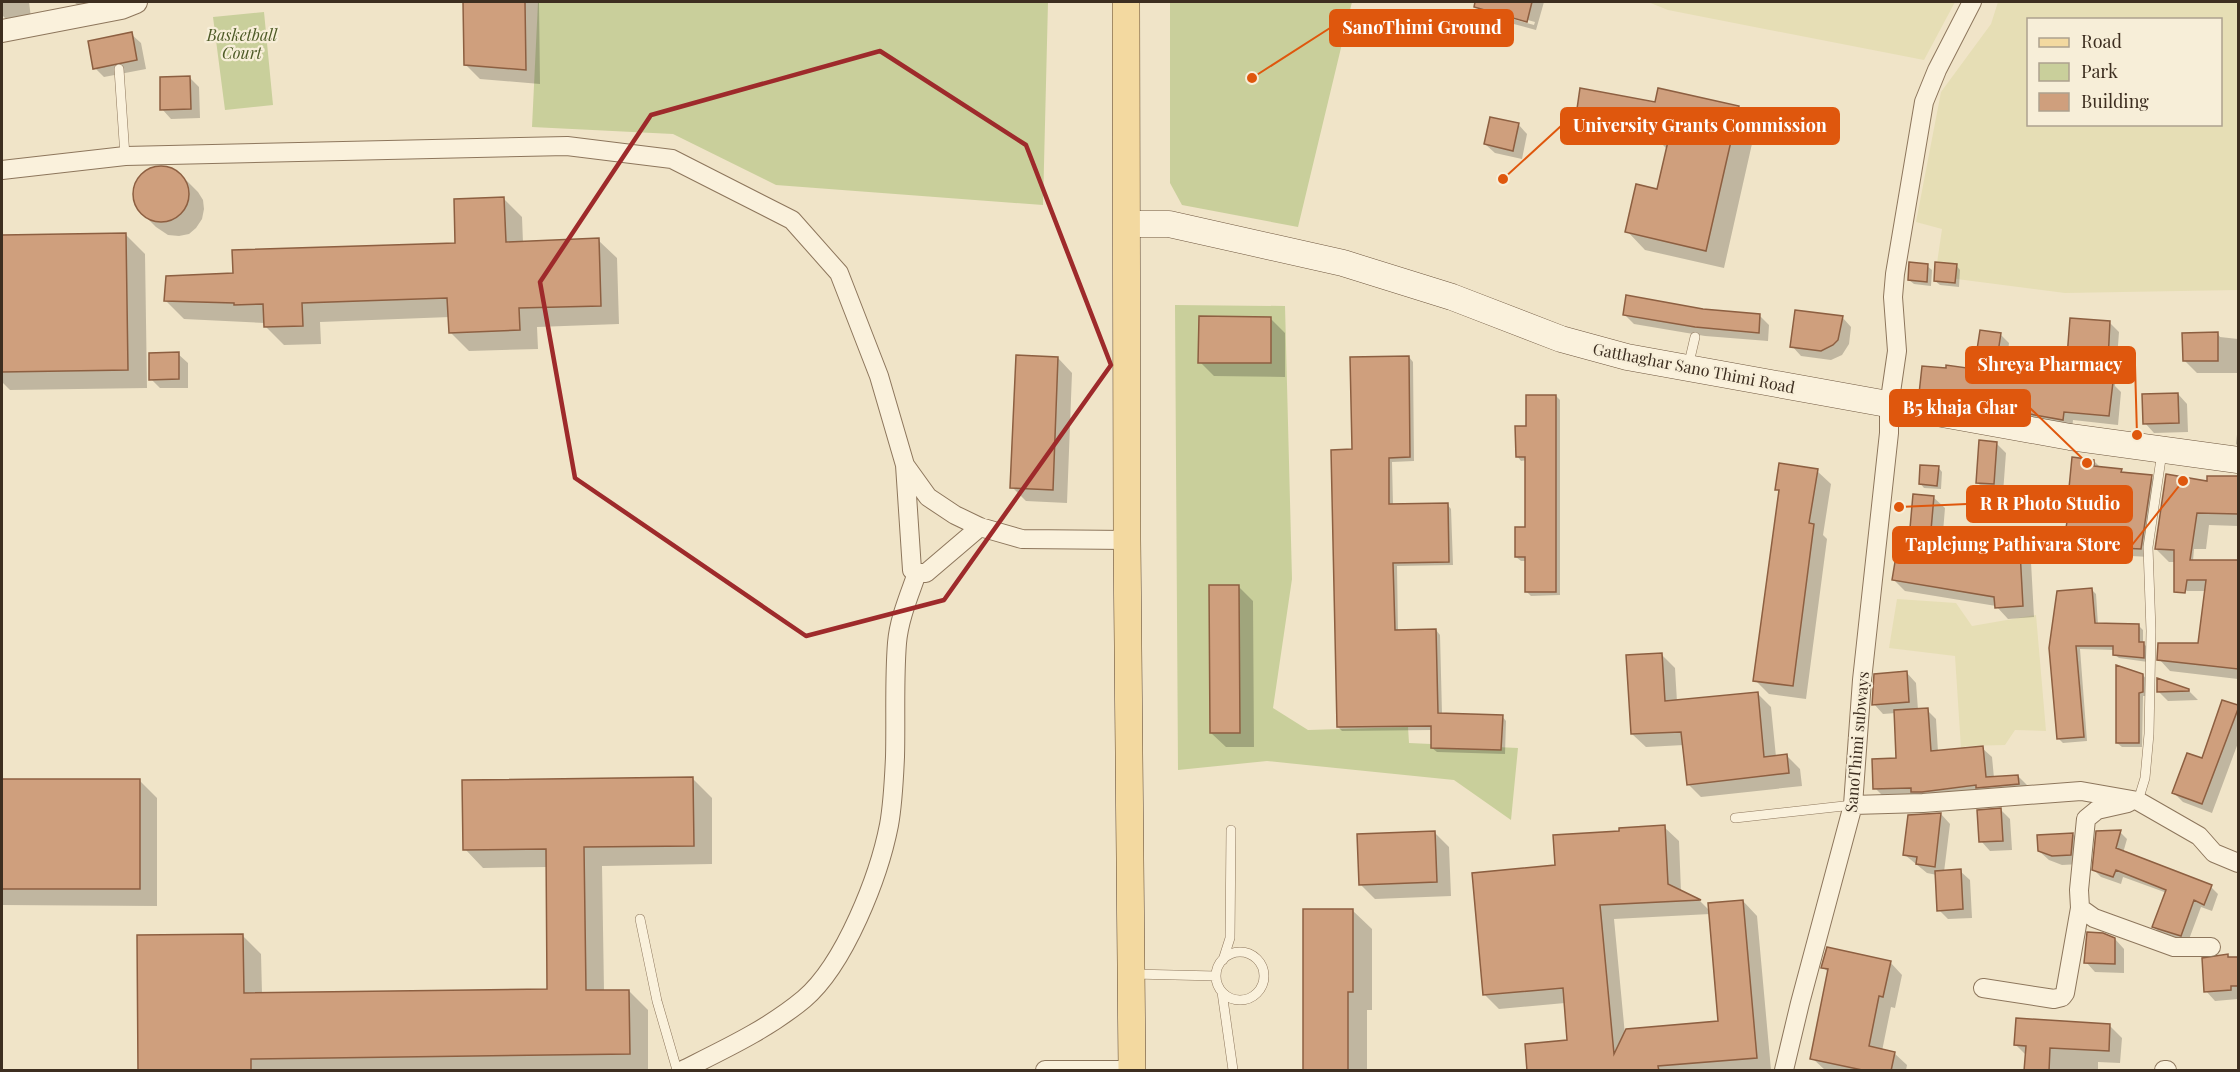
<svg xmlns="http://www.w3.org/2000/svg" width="2240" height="1072" font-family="'Playfair Display',serif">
<rect width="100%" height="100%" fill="#f0e4c8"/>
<!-- farmland -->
<path fill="#e6deb5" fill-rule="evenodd" d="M1648,2H1955L1924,60L1668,10Z
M1998,2H2238V290L2065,293L1949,278L1936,270L1942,229L1916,222L1941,92L1991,24ZM2028,20H2220V124H2028Z
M1897,599L1956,603L1972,626L2036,615L2046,731L2015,730L2005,745L1967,746L1961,748L1955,656L1889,648Z"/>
<!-- green -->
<path fill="#c9cf9b" d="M538,2H1048L1043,205L776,185L673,134L532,127Z
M1170,2H1352L1298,227L1182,205L1170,183Z
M264,12L273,105L225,110L213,17Z
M1175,305L1285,306L1292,579L1273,708L1308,730L1408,727L1409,743L1518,748L1511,820L1454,780L1267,761L1178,770Z"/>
<!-- shadow -->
<path fill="#0003" fill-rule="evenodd" d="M2,2H29L31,18L7,20L2,15Z
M74,2H107L83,10Z
M464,2H539L540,84L480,79L465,64Z
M1488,2H1544L1536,30L1495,19L1486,9ZM1495,11L1535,22L1534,25L1495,14Z
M131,34L141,43L146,69L104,77L95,68Z
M190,78L199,87L200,118L171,119L162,109Z
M1656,103L1738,108L1756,126L1724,268L1645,250L1627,231L1658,191L1667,149L1656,138L1596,127L1578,109Z
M1518,124L1527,134L1522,159L1495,153L1485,144Z
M153,168H169L183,177L198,192L203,200L204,209L202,219L196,228L189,234L179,236L168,235L156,227L141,212L135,199V189L141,176Z
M504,199L522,217L523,243L598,240L617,258L619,324L537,327L538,349L469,351L450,332V317L320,322L321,344L284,345L265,326V323L184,319L165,300L235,275L457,244Z
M126,235L145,254L147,388L10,390L2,382V236Z
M1956,265L1960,270L1959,287L1940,285L1935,281Z
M1927,266L1932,270L1931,286L1914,284L1909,280Z
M1703,310L1759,315L1769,325L1768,341L1705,336L1634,324L1624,314Z
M1842,317L1851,327L1849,344L1842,355L1831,360L1801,356L1792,346Z
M1270,318L1285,333V377L1214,376L1200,362Z
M2110,323L2119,332L2115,386L2121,392L2118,425L2073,420L2072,428L1930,403L1921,394L1975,371L2000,334L2009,343L2005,375L2067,385Z
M2218,334L2220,337L2238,339V373H2197L2184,360Z
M178,354L188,363V388H160L151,379Z
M1409,357L1413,362L1414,461L1392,462L1393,505L1447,504L1451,509L1453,565L1397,566L1398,631L1436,630L1440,635L1442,714L1502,716L1506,721L1505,754L1437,752L1432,748L1433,730L1342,731L1338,727L1353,451Z
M1058,358L1072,373L1067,503L1026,501L1012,487Z
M2178,394L2187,404L2188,432L2154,433L2145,423Z
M1556,396L1560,400V595L1531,596L1526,591V561H1521L1516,557L1527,529V460L1521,461L1517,456Z
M2238,425V446L2236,444Z
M1996,443L2006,453L2003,493L1987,492L1977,482Z
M2094,461L2101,468L2151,477L2160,485L2150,557L2131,556L2126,551L2076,543L2067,535L2073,490L2070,487Z
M1938,467L1942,472L1941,489L1924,488L1920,483Z
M1817,471L1831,484L1823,535L1827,539L1806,699L1769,694L1755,680L1780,492L1777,489Z
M2209,478H2238V526L2209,525L2206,549H2194L2193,561H2238V679L2170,671L2159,659L2200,645L2206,591H2187L2175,579V562H2169L2156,549L2209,482Z
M1933,497L1945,508L1941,556L1980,561L2031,533L2043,545V562H2031L2034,617L2008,619L1996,606L1905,591L1893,579L1909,553Z
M1239,587L1253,601L1254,747H1226L1211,733Z
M2091,589L2096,594L2098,625H2138L2143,630V643L2148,648V662L2119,658L2114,654V650L2080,649L2087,741L2063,743L2058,738L2051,648Z
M1662,655L1675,668L1677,702L1758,694L1771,707L1776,757L1787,756L1800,769L1802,786L1701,797L1688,784L1684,745L1646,747L1632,734Z
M1907,673L1916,683L1918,710H1927L1936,719L1938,752L1982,748L1992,757L1994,778L2018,776L2027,785V793L1884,797L1875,788L1898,760L1896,713L1883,714L1874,704Z
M2143,675L2147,680V696H2143L2142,747H2122L2117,743Z
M2188,690L2198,700L2168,701L2158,691Z
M2223,701L2238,707V743L2212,813L2183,802L2174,793L2203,760Z
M693,779L712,798V864L602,866L604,991H629L648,1010V1070H140L242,935L261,954L262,994L549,991L547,867L483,868L465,849Z
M2,780H139L157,798V906L2,905Z
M2001,810L2010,819L2012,850L1990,851L1981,841Z
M1941,814L1950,824L1944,872L1960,871L1970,880L1972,918L1948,919L1939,910L1937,875L1927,873L1905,855Z
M1664,827L1679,841L1681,892L1700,901L1710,911L1743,901L1757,916L1771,1070H1529L1569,1041L1565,1003L1499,1009L1484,994L1557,867L1621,832ZM1710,914L1720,1022L1625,1035L1614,919Z
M2120,832L2127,839L2123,853L2211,887L2218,894L2212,911L2201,907L2188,942L2161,934L2154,927L2167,893L2123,877L2121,884L2101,877L2094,870Z
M1435,833L1449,847L1451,896L1375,899L1361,885Z
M2073,834L2082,844L2080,864L2062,865L2049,860L2039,851Z
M1352,910L1372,929V1010H1367V1070H1305Z
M2115,939L2124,949V973L2095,972L2086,962Z
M2228,956L2230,958H2238V999L2215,1001L2206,991Z
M1890,962L1902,975L1895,1008L1891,1007L1882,1051L1894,1053L1907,1065L1906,1070H1825L1812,1058L1829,973L1823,967Z
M2110,1026L2122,1038L2120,1063L2098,1062V1070H2026L2027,1056L2016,1045Z"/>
<!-- building -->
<path fill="#cf9f7d" stroke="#8d5f41" stroke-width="1.5" d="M463,2H525L526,70L464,65Z
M1475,2H1532L1527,22L1474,7Z
M132,32L137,60L93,69L88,41Z
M190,76L191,109L160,110V77Z
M1580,88L1655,102L1658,88L1739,106L1706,251L1625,232L1636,184L1657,189L1669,137L1648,132L1650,123L1577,109Z
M1490,117L1519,123L1513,151L1484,144Z
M133 194a28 28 0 1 1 56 0a28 28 0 1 1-56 0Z
M504,197L506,242L599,238L601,306L519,308L520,330L449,333L447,298L302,303L303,326L264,327L263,304L234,305V303L164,301L166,276L233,273L232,250L455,243L454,199Z
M126,233L128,370L2,372V235Z
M1909,262L1928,264L1927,282L1908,280Z
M1935,262L1957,264L1955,283L1934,281Z
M1626,295L1703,309L1760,314L1759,333L1695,327L1623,315Z
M1795,310L1843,316L1838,340L1833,345L1821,351L1790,347Z
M1199,316L1271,317V363H1198Z
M2070,318L2110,321L2107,381L2113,382L2109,416L2064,412L2063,420L1941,398V396L1919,394L1922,366L1946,368V365L1974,369L1980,330L2001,333L1995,372L2065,383Z
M2218,332V361H2183L2182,333Z
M179,352V379L149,380V353Z
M1016,355L1058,357L1053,490L1010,488Z
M1409,356L1410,457L1389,458V504L1448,503L1449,562L1393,563L1395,630L1436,629L1438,713L1503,715L1501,750L1431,748V726L1337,727L1331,450L1352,449L1350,357Z
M2178,393L2179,423L2143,424L2142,394Z
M1526,395H1556V592H1525V557H1515V527H1525V457H1516L1515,426H1526Z
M1979,440L1997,442L1994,484L1976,483Z
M2072,457L2094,460V466L2122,469L2121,472L2152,475L2141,549L2121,548V544L2065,535L2072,488H2069Z
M1779,463L1818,469L1809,523L1814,524L1793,686L1753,681L1779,490H1775Z
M1920,465L1939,466L1937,486L1919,484Z
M2166,474L2207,481V476H2238V514L2197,513L2190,560H2238V669L2157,660L2158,643H2198L2206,580H2187L2185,593L2174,592V550L2155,549Z
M1913,494L1934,496L1929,553L1978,559L1977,533L2032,532L2033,551H2020L2023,606L1995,608L1994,597L1892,580L1897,550L1908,551Z
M1209,585H1239L1240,733H1210Z
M2092,588L2095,623L2139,624V642H2144V658L2113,655V646H2076L2084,737L2057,739L2049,648L2057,591Z
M1662,653L1665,701L1758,692L1764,757L1787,754L1789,773L1687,785L1681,732L1631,734L1626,655Z
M2116,665L2143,674V692L2139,693V743H2116Z
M1907,671L1909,702L1872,705L1874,674Z
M2157,678L2189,689V691L2157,692Z
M2222,700L2238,705V709L2202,804L2172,793L2187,753L2202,758Z
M1928,708L1931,751L1983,746L1986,777L2018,775L2019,784L1976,788V785L1922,792H1911V788L1873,789L1872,759L1896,758L1894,710Z
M693,777L694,846L584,847L586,990H629L630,1054L251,1059V1071H138L137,935L243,934L244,993L547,989L546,849L463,850L462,780Z
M2,779H140V889H2Z
M2001,808L2003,841L1979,842L1977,810Z
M1941,813L1935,867L1916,864L1917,857L1903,855L1908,815Z
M1665,825L1668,884L1701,900L1600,905L1614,1054L1626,1029L1718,1021L1708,903L1743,900L1757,1058L1658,1066L1659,1071H1527L1525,1044L1567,1040L1563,988L1483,995L1472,873L1555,865L1553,835L1619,831V828Z
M2121,830L2116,848L2212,885L2204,905L2194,900L2181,936L2152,927L2166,890L2116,870L2113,877L2092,870L2096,831Z
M1435,831L1437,882L1359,885L1357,834Z
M2073,833L2071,855L2052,856L2038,851L2037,835Z
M1961,869L1963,909L1937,911L1935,871Z
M1303,909H1353V992H1348V1071H1303Z
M2087,932L2103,933L2115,938V964L2084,963Z
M1827,947L1891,961L1883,997L1879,996L1869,1046L1895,1052L1891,1071H1867L1810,1059L1828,969L1821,968Z
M2228,954V957H2238V986H2231V990L2204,992L2202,958Z
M2016,1018L2110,1024L2109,1051L2050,1048L2049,1071H2024L2026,1046L2014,1045Z"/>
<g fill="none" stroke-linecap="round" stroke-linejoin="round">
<!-- service casing -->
<g stroke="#8d765c" stroke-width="10">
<path id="service" d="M119,69L125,156
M1688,367L1695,337
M2138,801L2145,778L2149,734L2151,631L2148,547L2162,452
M1735,818L1853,805
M640,919L657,1001L677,1070
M1216 976a24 24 0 1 1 48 0a24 24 0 1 1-48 0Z
M1223,960L1230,938L1231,830
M1133,974L1216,976
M1222,992L1233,1070"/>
</g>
<!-- minor casing -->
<g stroke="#8d765c" stroke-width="20">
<path id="minor" d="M2,170L125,156L567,146L672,159L792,220L839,273L879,376L905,465L928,497L955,515L980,527L1022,539L1127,540
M905,465L912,570L917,573H926L980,527
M2128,803L2097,810L2086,819L2079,890L2080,908L2094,918L2174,947H2211
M1853,805L1923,803L2081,791L2138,801L2199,836L2214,853L2238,863
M1983,988L2054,999L2062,997L2065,993L2080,908
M683,1070C725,1049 768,1029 804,999C845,964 879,876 889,825C893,803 894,779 895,757C896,719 894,681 897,643C899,619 909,596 917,573
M1045,1070H1132
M1784,1070L1800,1003L1853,805L1862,680L1889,433V406L1897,351L1893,297L1895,274L1924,102L1937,70L1972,2
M2164,1070H2167"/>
</g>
<!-- tertiary casing -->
<g stroke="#8d765c" stroke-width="24">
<path id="tertiary" d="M2,31L121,8L136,2"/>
</g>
<!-- secondary casing -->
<g stroke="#6f573f" stroke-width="27">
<path id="secondary" d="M1127,224H1169L1343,263L1452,297L1561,339L1627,357L2070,437L2238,460"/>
</g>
<!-- primary casing -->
<g stroke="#5b4430" stroke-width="28">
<path id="primary" d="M1126,2L1127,540L1132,1070"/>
</g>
<!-- service -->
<use href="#service" stroke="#faf1dc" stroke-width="9"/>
<!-- minor -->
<use href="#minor" stroke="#faf1dc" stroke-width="18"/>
<!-- tertiary -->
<use href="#tertiary" stroke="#faf1dc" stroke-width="22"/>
<!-- secondary -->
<use href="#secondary" stroke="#faf1dc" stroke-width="26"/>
<!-- primary -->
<use href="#primary" stroke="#f3d9a0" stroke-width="27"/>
</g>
<!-- marked area -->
<path fill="none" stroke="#9e2a2b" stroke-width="4.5" stroke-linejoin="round" d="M880,51L1026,145L1111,365L944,600L806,636L575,478L540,282L651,115Z"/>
<g text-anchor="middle" stroke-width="4.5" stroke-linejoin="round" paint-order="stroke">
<!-- park labels -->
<g font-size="16" font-style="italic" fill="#4d5a26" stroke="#f7eed8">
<text x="242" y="41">Basketball<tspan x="242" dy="18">Court</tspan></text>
</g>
<!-- street labels -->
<g font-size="16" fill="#3d2e20" stroke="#f7eed8">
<text transform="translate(1694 368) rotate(11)" y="6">Gatthaghar Sano Thimi Road</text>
<text transform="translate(1857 742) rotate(-85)" y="6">SanoThimi subways</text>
</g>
</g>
<!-- callouts -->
<path fill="none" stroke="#df570d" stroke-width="2" d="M1252 78L1330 28M1503 179L1561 126M2137 435L2135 365M2087 463L2030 408M1899 507L1967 504M2183 481L2132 545"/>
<g fill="#df570d" stroke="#f7eed8" stroke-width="2">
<circle cx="1252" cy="78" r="6"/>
<circle cx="1503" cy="179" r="6"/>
<circle cx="2137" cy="435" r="6"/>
<circle cx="2087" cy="463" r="6"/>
<circle cx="1899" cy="507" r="6"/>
<circle cx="2183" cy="481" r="6"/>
</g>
<g fill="#df570d" stroke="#df570d" stroke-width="2">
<rect x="1330" y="10" width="183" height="36" rx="6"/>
<rect x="1561" y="108" width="278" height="36" rx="6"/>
<rect x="1966" y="347" width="169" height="36" rx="6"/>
<rect x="1890" y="390" width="140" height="36" rx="6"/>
<rect x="1967" y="486" width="165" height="36" rx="6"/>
<rect x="1893" y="527" width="239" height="36" rx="6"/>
</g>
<g font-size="18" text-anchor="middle" font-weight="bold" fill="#fff">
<text x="1422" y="34">SanoThimi Ground</text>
<text x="1700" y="132">University Grants Commission</text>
<text x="2050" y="371">Shreya Pharmacy</text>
<text x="1960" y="414">B5 khaja Ghar</text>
<text x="2050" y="510">R R Photo Studio</text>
<text x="2013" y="551">Taplejung Pathivara Store</text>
</g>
<!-- border -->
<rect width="2240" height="1072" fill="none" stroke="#3d2e20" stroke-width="6"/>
<!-- legend -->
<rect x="2027" y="18" width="195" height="108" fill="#f7eed8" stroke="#ada18e" stroke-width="1.5"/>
<rect x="2039" y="38" width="30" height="9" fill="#f3d9a0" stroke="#ada18e" stroke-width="1.5"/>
<text x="2081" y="48" font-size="18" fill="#3d2e20">Road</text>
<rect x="2039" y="63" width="30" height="18" fill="#c9cf9b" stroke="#ada18e" stroke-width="1.5"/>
<text x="2081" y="78" font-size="18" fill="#3d2e20">Park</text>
<rect x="2039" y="93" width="30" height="18" fill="#cf9f7d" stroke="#ada18e" stroke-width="1.5"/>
<text x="2081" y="108" font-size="18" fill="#3d2e20">Building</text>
</svg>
